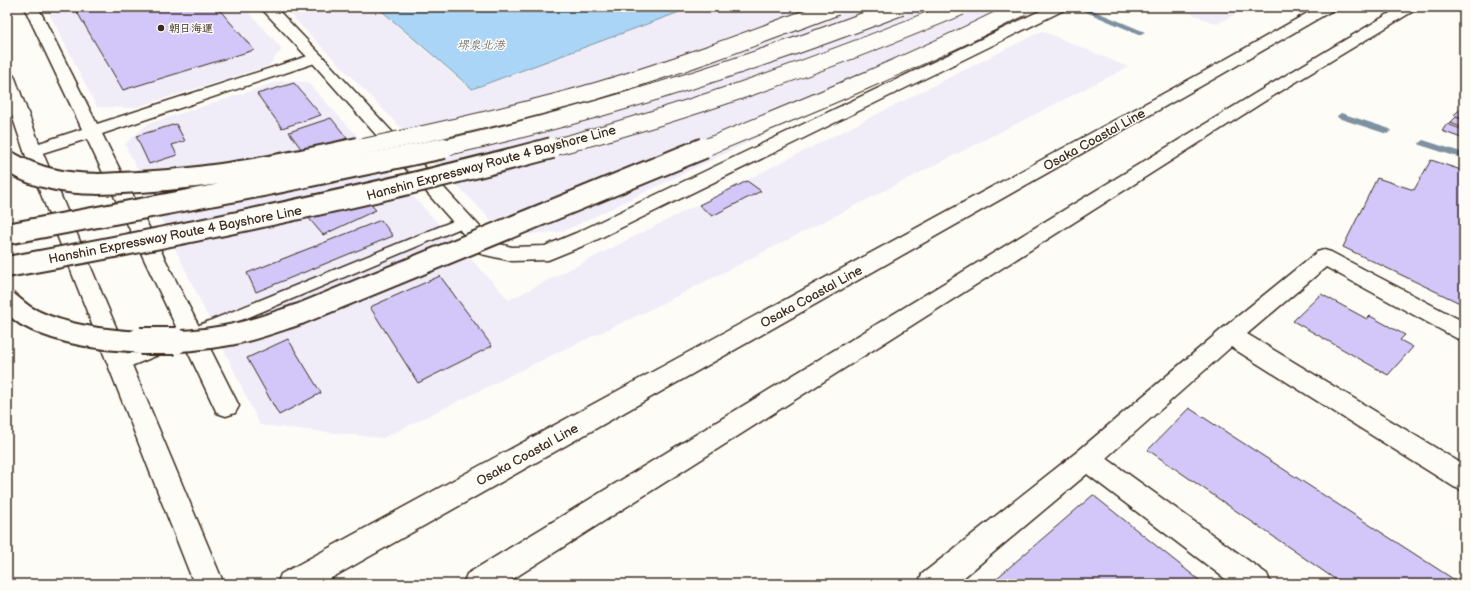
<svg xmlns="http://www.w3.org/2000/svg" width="1471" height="591" font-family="'Balsamiq Sans','Klee One',sans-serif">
<rect width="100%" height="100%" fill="#fdfcf7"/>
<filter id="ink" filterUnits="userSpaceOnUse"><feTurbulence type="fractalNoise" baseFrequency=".025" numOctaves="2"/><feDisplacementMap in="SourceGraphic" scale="8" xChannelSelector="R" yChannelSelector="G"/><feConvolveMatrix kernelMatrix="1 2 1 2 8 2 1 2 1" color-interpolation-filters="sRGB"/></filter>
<g filter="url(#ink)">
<!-- built -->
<path fill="#f0ecf8" d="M46,7H244L282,49L268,66L133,108L97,107Z
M283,7H375L471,90L695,7H1029L564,231L507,236Z
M1175,7H1249L1217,24Z
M1042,31L1128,67L645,312L556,353L383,438L260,425L125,144L148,124L281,81L307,82L509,300Z"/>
<!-- water -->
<path fill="#aad5f6" stroke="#7e91a0" d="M377,7H693L472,89Z"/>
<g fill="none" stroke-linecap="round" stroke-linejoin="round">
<!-- stream -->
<path fill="#7e91a0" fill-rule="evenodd" d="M1078,7H1085L1145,32L1141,34H1138L1079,9Z
M1341,113L1390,129L1391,131L1387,134L1338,118L1337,116Z
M1423,140L1464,153V159L1420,145L1419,143Z"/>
</g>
<!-- building -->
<path fill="#d3c7f9" stroke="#3b2a1e" d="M74,7H217L254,50L123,90Z
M294,83L321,115L282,128L257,94Z
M1460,109L1464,110V119L1454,115Z
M1456,117L1464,120V128L1450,123Z
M331,118L347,138L304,153L289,132Z
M176,124L185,141L172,145L177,155L149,164L136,136Z
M1447,124L1464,130V139L1442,131Z
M1431,160L1464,171V305L1343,247L1377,178L1414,190Z
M747,181L761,191L712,216L699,205Z
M358,192L376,210L323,235L306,215Z
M381,220L393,236L256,292L247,273Z
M440,276L492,346L418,383L370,307Z
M1321,294L1367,319L1370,316L1405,335L1400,340L1413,347L1388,375L1293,321Z
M288,339L321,393L279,415L247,358Z
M1189,408L1461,584H1342L1148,450Z
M1093,495L1204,584H990Z"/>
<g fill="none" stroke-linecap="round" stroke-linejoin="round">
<!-- service casing -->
<g stroke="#3b2a1e" stroke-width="3">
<path id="service" d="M463,217L468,219L470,222L468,225L192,341L186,343L180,341L178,337L180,333Z
M162,340L168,341L171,346L168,351L119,371L113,369L110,364L113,359Z"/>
</g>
<!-- minor casing -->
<g stroke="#3b2a1e" stroke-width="3">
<path id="minor" d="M24,7H38L97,124L311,55L316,53L321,55L324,58L321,61L102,134L239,406L235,413L226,416L217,413L87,139L33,156L27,155L24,151L27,147L82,129Z
M1324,250L1331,252L1464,322V341L1456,338L1326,267L1247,334L1464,465V491L1454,487L1231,347L1106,458L1267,574L1271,584H1232L1087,474L956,584H918L922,574L1078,451L1222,329L1317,252Z"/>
</g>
<!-- tertiary casing -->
<g stroke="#3b2a1e" stroke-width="3">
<path id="tertiary" d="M260,7H275L321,55L495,243L512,247L545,246L576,233L1048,7H1066L1064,10L590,243L548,260L512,261L481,254L311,61Z
M7,73L13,75L15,78L42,151L224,584H194L24,151L7,101Z"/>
</g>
<!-- primary casing -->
<g stroke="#3b2a1e" stroke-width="3">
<path id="primary" d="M1318,7H1335L1333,10L1217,77L321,584H277L281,574L1205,71Z
M1400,7H1417L1415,10L1268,99L505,584H463L467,574L1256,93Z"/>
</g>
<!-- service -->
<use href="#service" fill="#fdfcf7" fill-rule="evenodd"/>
<!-- minor -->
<use href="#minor" fill="#fdfcf7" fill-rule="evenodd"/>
<!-- tertiary -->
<use href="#tertiary" fill="#fdfcf7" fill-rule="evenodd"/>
<!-- primary -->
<use href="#primary" fill="#fdfcf7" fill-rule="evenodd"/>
<!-- motorway-bridge-far2 casing -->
<g stroke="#3b2a1e" stroke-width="18" stroke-linecap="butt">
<path id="motorway-bridge-far2" d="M354,149C435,132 516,114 596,91C677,67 756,37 836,7
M439,149C597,114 750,65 901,7
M548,149C689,112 826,63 961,7
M702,149C810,105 919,60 1023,7"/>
</g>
<!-- motorway-bridge-far1 casing -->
<g stroke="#3b2a1e" stroke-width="24" stroke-linecap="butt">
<path id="motorway-bridge-far1" d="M7,161C21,169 36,176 52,179C81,186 110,184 140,182C214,178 286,164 358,148
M7,234L263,186L444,148
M7,267C190,234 372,196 552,148
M7,301C13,306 20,312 26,316C78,345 167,346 224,336C250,332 275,322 300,314L704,148"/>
</g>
<!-- motorway-bridge casing -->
<g stroke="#3b2a1e" stroke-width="30" stroke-linecap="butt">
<path id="motorway-bridge" d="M140,341H175"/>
</g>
<!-- motorway-bridge-far2 -->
<use href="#motorway-bridge-far2" stroke="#fdfcf7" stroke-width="16"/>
<!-- motorway-bridge-far1 -->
<use href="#motorway-bridge-far1" stroke="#fdfcf7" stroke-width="20"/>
<!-- motorway-bridge -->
<use href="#motorway-bridge" stroke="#fdfcf7" stroke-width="26"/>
</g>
</g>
<!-- markers -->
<circle fill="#3b2a1e" stroke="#fdfcf7" stroke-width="1.5" cx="161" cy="28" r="4"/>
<g text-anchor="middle" stroke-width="3" stroke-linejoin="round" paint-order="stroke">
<!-- far-poi labels -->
<g font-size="11" font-weight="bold" fill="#3b2a1e" stroke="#fdfcf7" text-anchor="start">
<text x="169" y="32">朝日海運</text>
</g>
<!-- far-water labels -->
<g font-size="12" font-style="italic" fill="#575554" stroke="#fdfcf7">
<text x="481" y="49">堺泉北港</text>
</g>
<!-- street labels -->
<g font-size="13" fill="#3b2a1e" stroke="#fdfcf7">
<text transform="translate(1094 139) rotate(-29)" y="5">Osaka Coastal Line</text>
<text transform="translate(491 162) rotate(-15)" y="5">Hanshin Expressway Route 4 Bayshore Line</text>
<text transform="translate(175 234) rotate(-11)" y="5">Hanshin Expressway Route 4 Bayshore Line</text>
<text transform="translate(811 296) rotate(-29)" y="5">Osaka Coastal Line</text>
<text transform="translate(527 454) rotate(-29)" y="5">Osaka Coastal Line</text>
</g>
</g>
<!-- margin -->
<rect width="1471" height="591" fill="none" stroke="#fdfcf7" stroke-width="24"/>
<rect x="12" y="12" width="1447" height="567" fill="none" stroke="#3b2a1e" stroke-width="1.5" filter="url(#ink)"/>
</svg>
